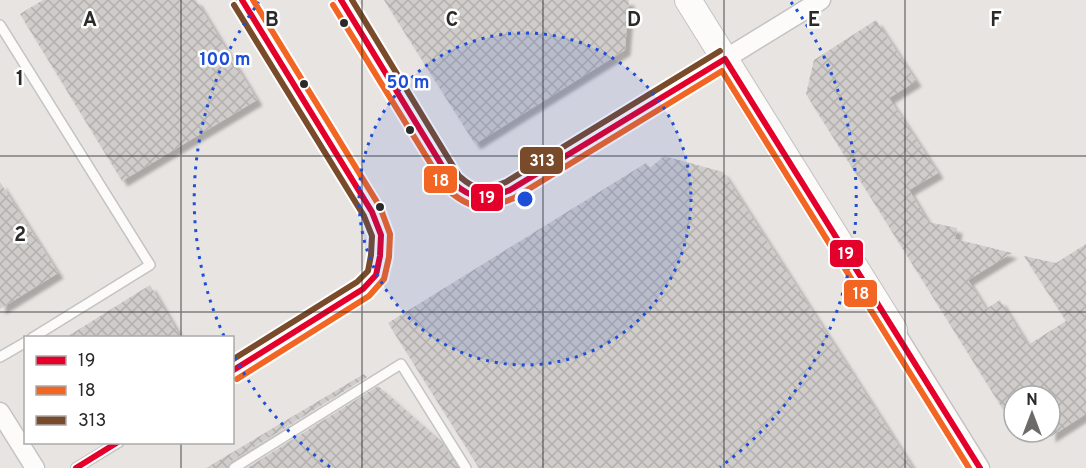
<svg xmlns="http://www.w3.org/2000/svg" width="1086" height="468" font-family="Overpass,sans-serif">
<defs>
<pattern id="building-cross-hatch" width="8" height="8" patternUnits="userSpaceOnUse" patternTransform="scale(1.5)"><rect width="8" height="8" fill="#cfccca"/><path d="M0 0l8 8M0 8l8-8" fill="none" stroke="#b2afae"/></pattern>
<filter id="shadow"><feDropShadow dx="5.5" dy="5.5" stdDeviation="1.5" flood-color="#0004"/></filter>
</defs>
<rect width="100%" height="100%" fill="#e8e4e1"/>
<!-- building -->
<path fill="url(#building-cross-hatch)" filter="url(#shadow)" d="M43,0H196L257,100L122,181L20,14Z
M384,0H629L625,50L475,144Z
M876,20L916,81L889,98L938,173L909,190L928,222L957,228L955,239L1012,253L968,280L986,309L1000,300L1028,345L1066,321L1024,256L1056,263L1086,244V414L1050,437V396H1014V427L806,94L814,60Z
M664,156L723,172L913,468H479L388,323L646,163L650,168Z
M0,182L58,273L0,309Z
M150,285L181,338H65Z
M364,374L367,377L230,462L227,468H206Z
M378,386L442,442L458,468H247Z"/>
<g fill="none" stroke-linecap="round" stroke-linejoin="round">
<!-- lane casing -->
<g stroke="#c4c3c3" stroke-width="12">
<path id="lane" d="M341,0L452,182C474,202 483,202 510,190L723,60
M0,25L150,265L32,338
M0,357L26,342
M232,371L363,289L376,275L380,256L381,235L372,212L242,0
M76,468L119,442
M234,468L401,364L466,468"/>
</g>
<!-- street casing -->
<g stroke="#c4c3c3" stroke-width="21">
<path id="street" d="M725,59L821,0
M894,330L980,468
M0,412L35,468"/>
</g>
<!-- secondary casing -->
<g stroke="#c4c3c3" stroke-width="28">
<path id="secondary" d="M688,0L894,330"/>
</g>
<!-- lane -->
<use href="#lane" stroke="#fcfbfa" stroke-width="9"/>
<!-- street -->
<use href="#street" stroke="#fcfbfa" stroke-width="18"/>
<!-- secondary -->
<use href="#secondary" stroke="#fcfbfa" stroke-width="26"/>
<!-- bus-1 casing -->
<g stroke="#fff" stroke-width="10">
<path id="bus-1" d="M341,0L452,182C474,201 484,201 510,190L725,59L980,468
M232,371L363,289L376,275L380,256L381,235L372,212L242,0
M76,468L118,442"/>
</g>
<!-- bus-2 casing -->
<g stroke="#fff" stroke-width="10">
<path id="bus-2" d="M333,5L445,187C469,210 484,211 514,198L722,71L969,468
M237,379L369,296L384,279L389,257L390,234L380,207L253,0"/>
</g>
<!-- bus-3 casing -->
<g stroke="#fff" stroke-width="10">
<path id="bus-3" d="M352,0L459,176C477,192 484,191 506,182L720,51
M232,360L357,282L368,271L371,255L372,236L364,216L234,5"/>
</g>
<!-- bus-1 -->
<use href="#bus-1" stroke="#e4002b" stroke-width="6"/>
<!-- bus-2 -->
<use href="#bus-2" stroke="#f26522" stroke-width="6"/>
<!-- bus-3 -->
<use href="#bus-3" stroke="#7a4b2a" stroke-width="6"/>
</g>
<!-- grid -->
<path fill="none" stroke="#2a2a2a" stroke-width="1.5" stroke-opacity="0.55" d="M181,0V338M362,0V468M543,0V468M724,0V468M905,0V468M0,156H1086M0,312H1086M181,442V468"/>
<!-- distance rings -->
<circle cx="525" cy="199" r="166" fill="#1d4ed8" fill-opacity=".12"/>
<g fill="none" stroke="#1d4ed8" stroke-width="3" stroke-dasharray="3 6">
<circle cx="525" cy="199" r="166"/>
<path d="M330 467A331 331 0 0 1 233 354M224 336A331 331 0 0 1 259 2M791 2A331 331 0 0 1 720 467"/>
</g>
<!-- markers -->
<g fill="#2a2a2a" stroke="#fff" stroke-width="2">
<circle cx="344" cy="23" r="5"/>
<circle cx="304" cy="84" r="5"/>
<circle cx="410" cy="130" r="5"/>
<circle cx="380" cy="207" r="5"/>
</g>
<g font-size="20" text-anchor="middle" font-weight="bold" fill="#2a2a2a" stroke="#fff" stroke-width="5" stroke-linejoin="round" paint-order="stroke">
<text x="90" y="26">A</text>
<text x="272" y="26">B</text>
<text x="452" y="26">C</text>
<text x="634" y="26">D</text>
<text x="814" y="26">E</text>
<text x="996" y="26">F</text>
<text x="20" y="85">1</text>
<text x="20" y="241">2</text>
</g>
<circle cx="525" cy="199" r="9" fill="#1d4ed8" stroke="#fff" stroke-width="3"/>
<g font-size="18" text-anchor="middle" font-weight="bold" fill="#1d4ed8" stroke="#fff" stroke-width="5" stroke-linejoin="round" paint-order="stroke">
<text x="225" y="65">100 m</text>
<text x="408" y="88">50 m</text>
</g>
<g stroke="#fff" stroke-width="2">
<rect x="519" y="146" width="45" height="29" rx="6" fill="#7a4b2a"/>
<rect x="423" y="165" width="35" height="29" rx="6" fill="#f26522"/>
<rect x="470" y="183" width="34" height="29" rx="6" fill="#e4002b"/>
<rect x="829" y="239" width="35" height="29" rx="6" fill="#e4002b"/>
<rect x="843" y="279" width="35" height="29" rx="6" fill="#f26522"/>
</g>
<g font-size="16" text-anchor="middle" font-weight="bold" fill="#fff">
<text x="542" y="166">313</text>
<text x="441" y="186">18</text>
<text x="487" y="203">19</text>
<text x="846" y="259">19</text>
<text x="861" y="299">18</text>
</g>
<!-- legend -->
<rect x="24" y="336" width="210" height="108" fill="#ffffff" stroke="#aaaaaa" stroke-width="1.5"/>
<rect x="36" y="356" width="30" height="9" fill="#e4002b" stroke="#aaaaaa" stroke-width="1.5"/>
<text x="78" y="366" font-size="18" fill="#2a2a2a">19</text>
<rect x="36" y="386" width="30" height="9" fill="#f26522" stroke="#aaaaaa" stroke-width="1.5"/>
<text x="78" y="396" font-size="18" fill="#2a2a2a">18</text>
<rect x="36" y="416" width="30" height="9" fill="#7a4b2a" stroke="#aaaaaa" stroke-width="1.5"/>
<text x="78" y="426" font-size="18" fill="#2a2a2a">313</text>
<!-- north arrow -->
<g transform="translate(1032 414)"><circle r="28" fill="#ffffff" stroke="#aaaaaa" stroke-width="1.5"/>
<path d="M0-4.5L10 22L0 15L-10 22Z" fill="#6c6b6a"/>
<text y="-9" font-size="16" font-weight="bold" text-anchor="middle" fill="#2a2a2a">N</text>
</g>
</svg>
